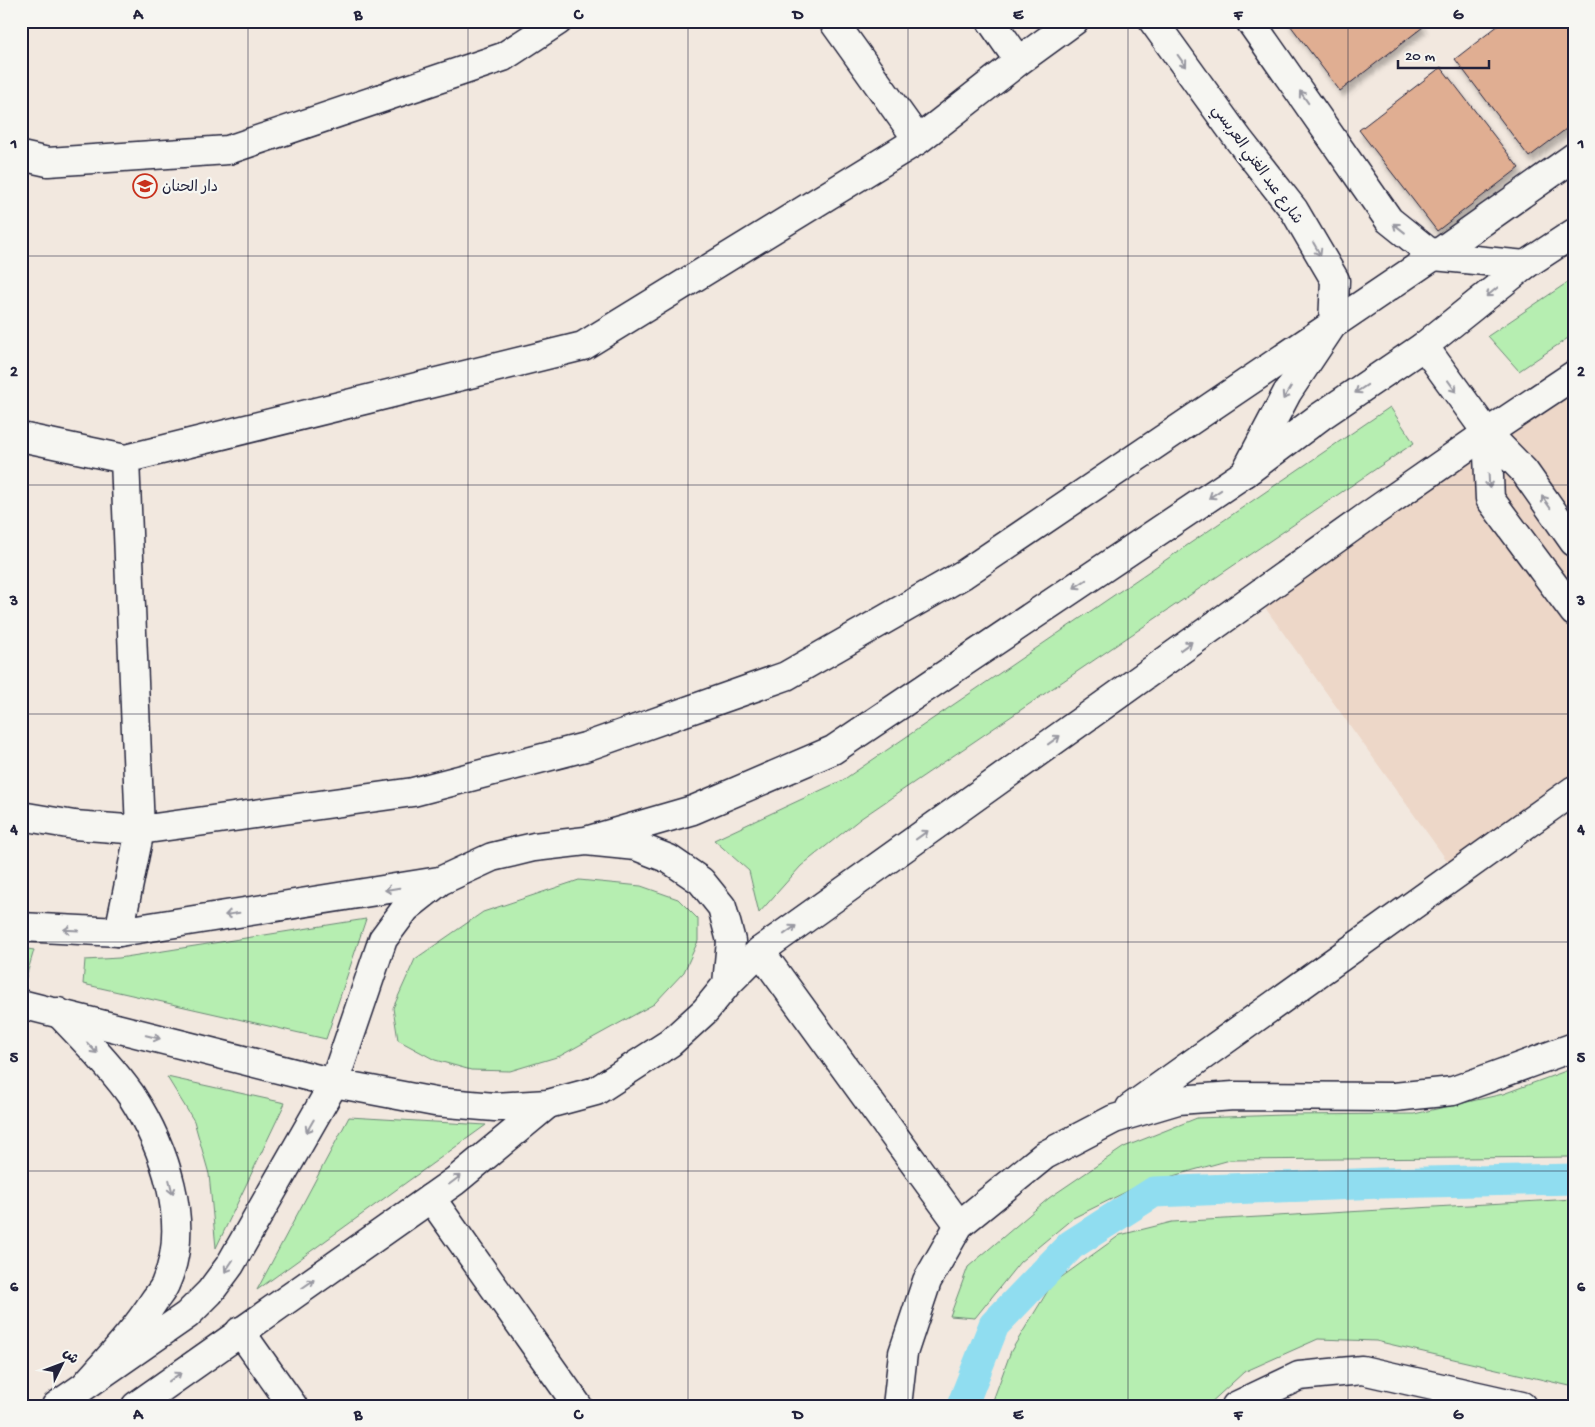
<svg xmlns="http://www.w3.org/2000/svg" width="1595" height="1427" font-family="'Gochi Hand','Playpen Sans Arabic',sans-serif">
<defs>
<filter id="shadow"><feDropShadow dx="3" dy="5.5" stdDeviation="2.5" flood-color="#0004"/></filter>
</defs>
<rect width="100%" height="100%" fill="#f2e8df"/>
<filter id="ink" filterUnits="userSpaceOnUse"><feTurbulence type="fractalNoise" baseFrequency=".02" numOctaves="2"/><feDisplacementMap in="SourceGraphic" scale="10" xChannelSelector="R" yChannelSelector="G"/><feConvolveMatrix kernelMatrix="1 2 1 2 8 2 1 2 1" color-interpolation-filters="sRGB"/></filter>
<g filter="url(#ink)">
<!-- built -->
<path fill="#edd7c8" d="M1574,375V790L1456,873L1256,595Z"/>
<!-- green -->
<path fill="#b6eeb1" stroke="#6c8876" d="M1574,278V334L1519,371L1488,336Z
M1390,407L1414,443L860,819L801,866L759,913L749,871L714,840L843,780Z
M579,880L641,886L678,899L698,919V941L684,972L654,1004L560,1056L510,1071L471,1070L435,1060L398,1040L393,1008L415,959L483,912Z
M366,919L326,1039L83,984L85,960L119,958Z
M21,948L34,950L24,984H21Z
M1574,1068V1157L1230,1160L1140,1185L1073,1218L1020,1262L975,1318L950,1316L968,1267L1049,1198L1124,1147L1197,1118L1284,1115L1414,1114L1503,1094Z
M167,1077L285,1103L216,1248L209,1174L194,1121Z
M349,1117L486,1125L257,1290Z
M1574,1199V1387L1376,1341L1318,1339L1244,1372L1207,1406H991L1011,1351L1052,1284L1120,1235L1172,1222Z"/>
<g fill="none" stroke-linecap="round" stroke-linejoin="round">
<!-- canal -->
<path stroke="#90ddf0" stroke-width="31" d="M962,1406L994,1325L1071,1245L1154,1192L1381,1183L1574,1179"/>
</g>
<!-- building -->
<path fill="#e0ae92" stroke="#22223b" filter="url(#shadow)" d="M1287,21H1419L1423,27L1340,91Z
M1504,21H1574V123L1529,157L1455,59Z
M1441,67L1519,168L1437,231L1359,130Z"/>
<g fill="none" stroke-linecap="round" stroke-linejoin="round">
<!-- street casing -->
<g stroke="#22223b" stroke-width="31">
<path id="street" d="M833,21L918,140
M1019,61L1074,21
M21,156L48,162L228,150L503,57L558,21
M21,437L125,459L583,346L918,140L1019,61L991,21
M21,816L74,825L140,830L413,792L585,747L786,676L964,574L1434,256L1574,157
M119,932L140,830L125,459
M760,951L959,1225
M1130,1108L1574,790
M431,1198L578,1406
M240,1331L293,1406
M897,1406L903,1353L927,1281L959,1225L1045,1155L1114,1119L1178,1100L1234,1096L1394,1097L1453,1091L1574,1047"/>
</g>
<!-- secondary casing -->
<g stroke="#22223b" stroke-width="31">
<path id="secondary" d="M1153,21L1239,140L1294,210L1335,280L1333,324L1287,393L1245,473
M1250,21L1389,220L1434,256L1525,265
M1424,346L1487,433L1524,471L1574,542
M1487,433L1490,499L1574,612
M58,1012C83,1039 110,1065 131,1095C164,1146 192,1223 166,1282C164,1289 158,1295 154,1301C135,1331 110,1357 87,1383
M56,1406L187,1315L210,1292L230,1265L334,1083
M136,1406L455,1181L548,1104
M1236,1406L1299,1376L1362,1370L1522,1406"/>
</g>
<!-- primary casing -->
<g stroke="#22223b" stroke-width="31">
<path id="primary" d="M586,841L693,810L833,750L1245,473L1321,416L1424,346L1525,265L1574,233
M586,841L636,846L669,859L701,881L722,907L731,941L727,984L705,1011L670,1043L596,1091L548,1104L495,1107L435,1102L334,1083L383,939L406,908L440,881L492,857L534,847Z
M21,927L119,932L439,881
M727,984L760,951L1365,518L1487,433L1574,375
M21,1004L334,1083"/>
</g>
<!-- street -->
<use href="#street" stroke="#f6f6f2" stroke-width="28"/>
<!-- secondary -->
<use href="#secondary" stroke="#f6f6f2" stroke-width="28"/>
<!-- primary -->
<use href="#primary" stroke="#f6f6f2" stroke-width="28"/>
</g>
<!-- one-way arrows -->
<defs><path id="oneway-shaft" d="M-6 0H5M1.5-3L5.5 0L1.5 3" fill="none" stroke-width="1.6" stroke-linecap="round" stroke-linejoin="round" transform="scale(1.25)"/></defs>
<g stroke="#9797a0">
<use href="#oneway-shaft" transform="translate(1182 61) rotate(54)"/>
<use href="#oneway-shaft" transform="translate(1304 97) rotate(-125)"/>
<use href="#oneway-shaft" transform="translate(1399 228) rotate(-142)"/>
<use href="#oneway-shaft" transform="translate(1317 249) rotate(60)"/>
<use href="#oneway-shaft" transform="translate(1492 292) rotate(141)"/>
<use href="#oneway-shaft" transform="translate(1452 386) rotate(54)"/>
<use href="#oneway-shaft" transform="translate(1361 389) rotate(146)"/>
<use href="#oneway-shaft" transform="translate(1287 393) rotate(121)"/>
<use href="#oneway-shaft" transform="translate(1489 481) rotate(87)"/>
<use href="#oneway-shaft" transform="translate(1215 494) rotate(146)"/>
<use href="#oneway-shaft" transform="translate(1546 502) rotate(-125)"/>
<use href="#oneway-shaft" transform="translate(1080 584) rotate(146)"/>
<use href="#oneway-shaft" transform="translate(1186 646) rotate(-36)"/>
<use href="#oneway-shaft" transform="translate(1054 740) rotate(-36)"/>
<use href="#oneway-shaft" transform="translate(922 835) rotate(-36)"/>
<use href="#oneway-shaft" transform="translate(392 889) rotate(171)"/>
<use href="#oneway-shaft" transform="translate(232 914) rotate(171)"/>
<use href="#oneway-shaft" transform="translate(71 930) rotate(-177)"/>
<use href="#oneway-shaft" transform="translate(790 930) rotate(-36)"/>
<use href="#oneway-shaft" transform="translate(153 1037) rotate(14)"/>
<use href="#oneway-shaft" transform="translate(92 1048) rotate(47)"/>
<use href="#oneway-shaft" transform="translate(310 1126) rotate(120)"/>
<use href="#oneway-shaft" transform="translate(455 1180) rotate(-37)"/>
<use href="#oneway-shaft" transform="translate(171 1187) rotate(76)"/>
<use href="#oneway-shaft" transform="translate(229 1266) rotate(124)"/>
<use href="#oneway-shaft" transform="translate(308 1284) rotate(-35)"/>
<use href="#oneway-shaft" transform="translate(175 1377) rotate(-36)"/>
</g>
</g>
<!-- grid -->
<path fill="none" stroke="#22223b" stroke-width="1" stroke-opacity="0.55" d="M248,21V1406M468,21V1406M688,21V1406M908,21V1406M1128,21V1406M1348,21V1406M21,256H1574M21,485H1574M21,714H1574M21,942H1574M21,1171H1574"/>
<!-- icons -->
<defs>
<g id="school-ring" transform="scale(1.25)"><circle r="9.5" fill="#f6f6f2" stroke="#c8321e" stroke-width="1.5"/><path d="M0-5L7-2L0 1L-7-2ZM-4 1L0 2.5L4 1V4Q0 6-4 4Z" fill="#c8321e"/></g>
</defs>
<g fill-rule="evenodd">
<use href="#school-ring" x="145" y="186"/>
</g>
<g text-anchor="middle" stroke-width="4.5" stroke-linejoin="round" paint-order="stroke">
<!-- street labels -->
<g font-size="15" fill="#22223b" stroke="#f6f6f2">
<text transform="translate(1258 164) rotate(54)" y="5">شارع عبد الغني العربسي</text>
</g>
<!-- poi labels -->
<g font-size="15" fill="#22223b" stroke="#f6f6f2" text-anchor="start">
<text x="162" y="191">دار الحنان</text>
</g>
</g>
<!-- margin -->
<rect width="1595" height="1427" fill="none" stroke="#f6f6f2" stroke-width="55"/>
<!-- north arrow -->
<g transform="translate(62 1364) rotate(48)" stroke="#f6f6f2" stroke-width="4" paint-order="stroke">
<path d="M0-4L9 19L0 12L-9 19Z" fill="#22223b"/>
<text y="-8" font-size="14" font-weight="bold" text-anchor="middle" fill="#22223b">ش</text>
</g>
<!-- scale -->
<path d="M1398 60v8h91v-8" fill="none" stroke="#22223b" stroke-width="2.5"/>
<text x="1405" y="60" font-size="15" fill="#22223b" stroke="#f6f6f2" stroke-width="4" paint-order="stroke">20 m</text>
<rect x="28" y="28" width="1540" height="1372" fill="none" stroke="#22223b" stroke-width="2"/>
<g font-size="16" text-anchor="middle" font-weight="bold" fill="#22223b">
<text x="138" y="19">A</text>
<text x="358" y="19">B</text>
<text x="578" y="19">C</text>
<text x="798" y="19">D</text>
<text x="1018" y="19">E</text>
<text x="1238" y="19">F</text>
<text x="1458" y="19">G</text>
<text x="14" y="148">1</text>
<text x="1581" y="148">1</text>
<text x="14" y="376">2</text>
<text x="1581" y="376">2</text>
<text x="14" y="605">3</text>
<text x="1581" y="605">3</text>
<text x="14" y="834">4</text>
<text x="1581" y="834">4</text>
<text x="14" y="1062">5</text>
<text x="1581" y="1062">5</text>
<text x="14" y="1291">6</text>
<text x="1581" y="1291">6</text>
<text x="138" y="1419">A</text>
<text x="358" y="1419">B</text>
<text x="578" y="1419">C</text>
<text x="798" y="1419">D</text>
<text x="1018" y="1419">E</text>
<text x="1238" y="1419">F</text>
<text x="1458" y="1419">G</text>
</g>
</svg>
